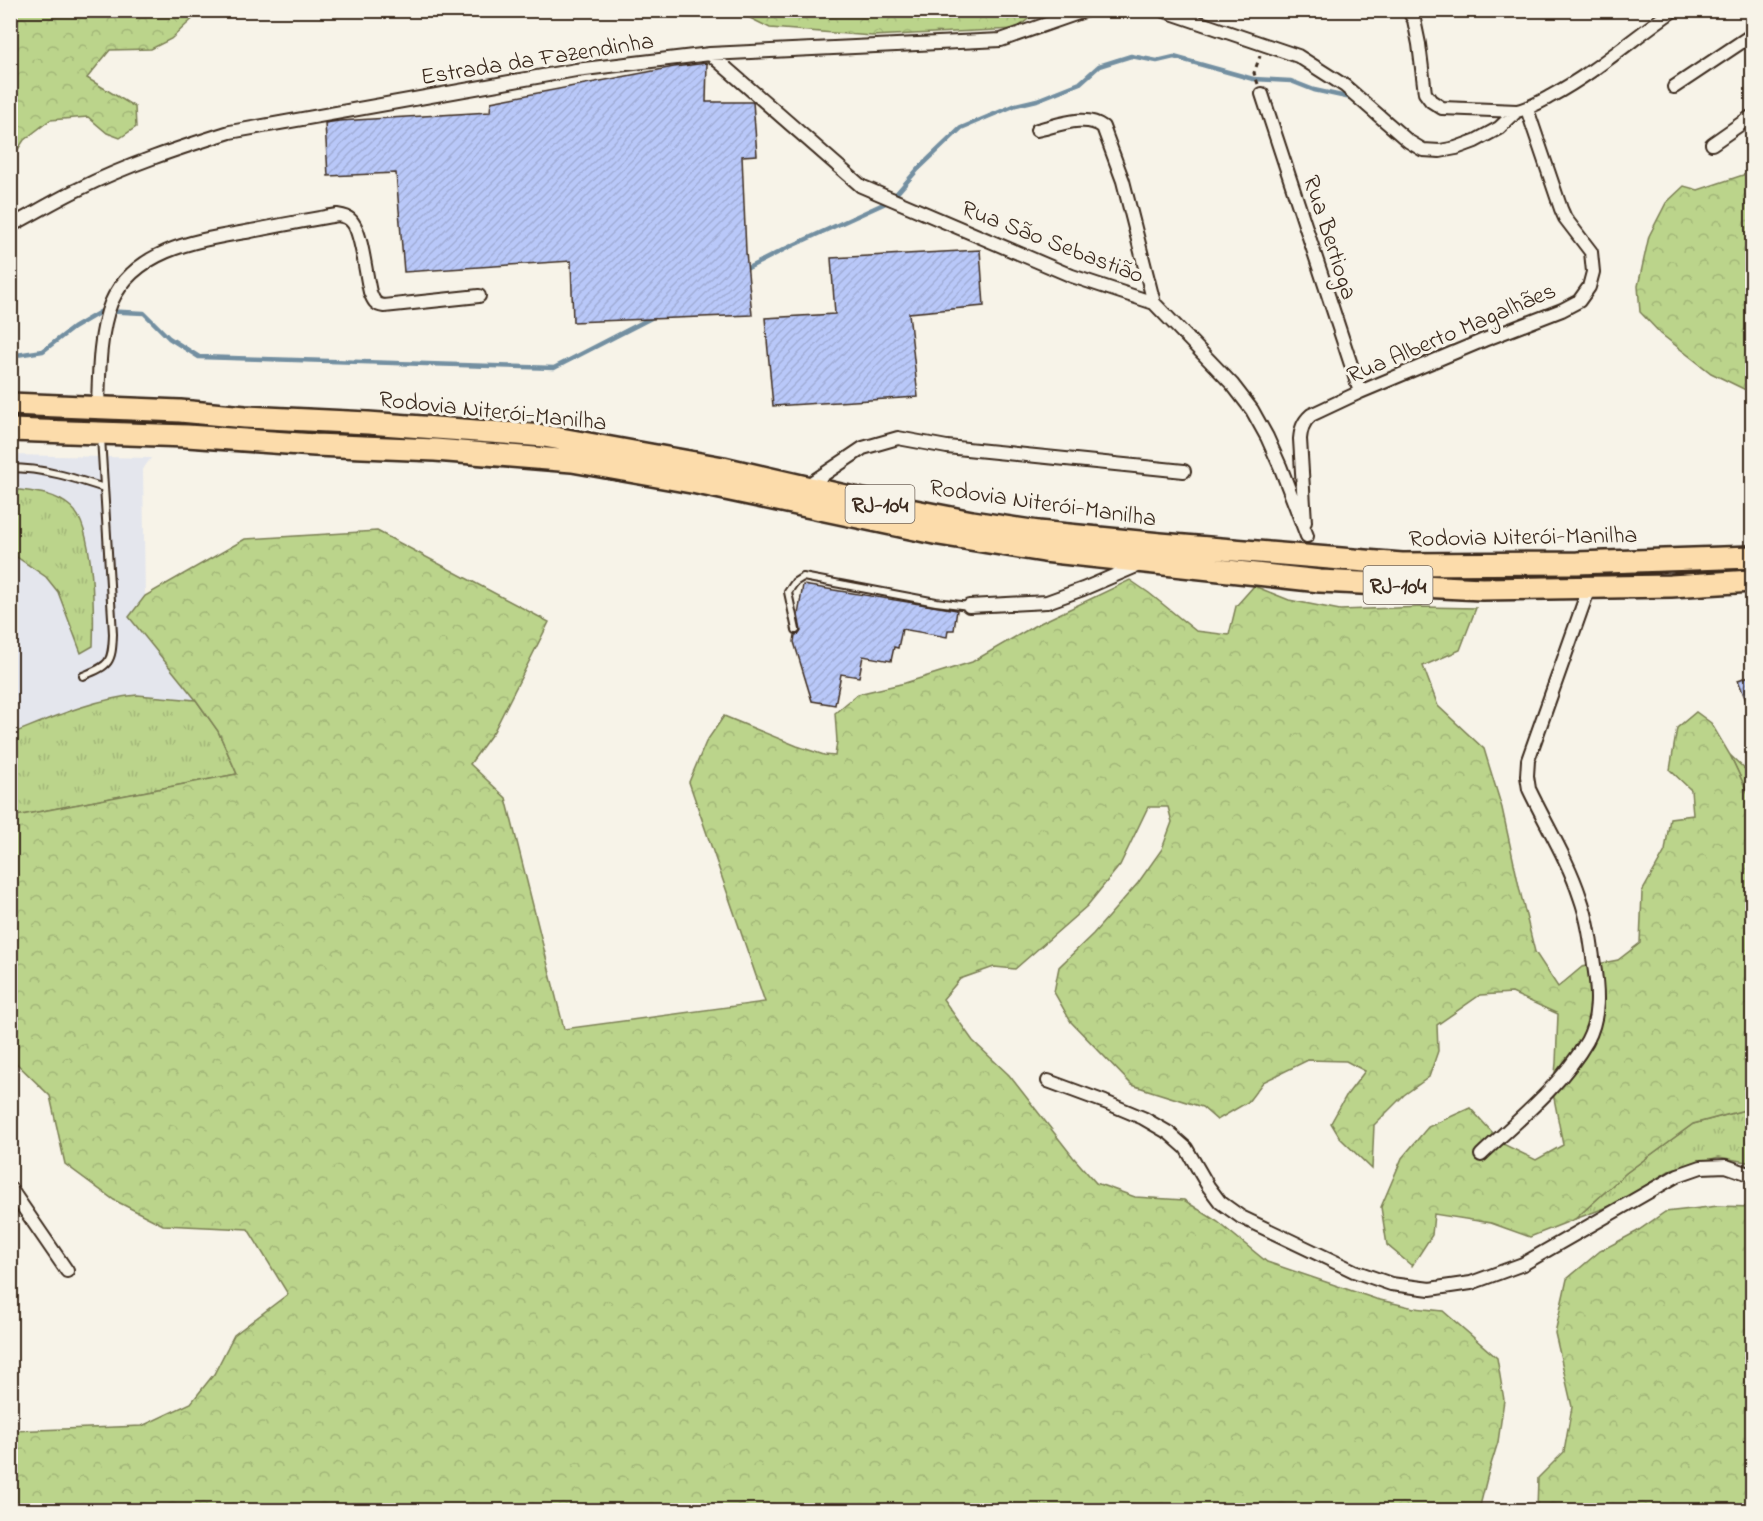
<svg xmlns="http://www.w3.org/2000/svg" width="1763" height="1521" font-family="'Indie Flower',sans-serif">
<defs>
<pattern id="grass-tufts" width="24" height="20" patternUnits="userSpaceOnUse" patternTransform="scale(1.5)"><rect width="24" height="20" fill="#bbd48b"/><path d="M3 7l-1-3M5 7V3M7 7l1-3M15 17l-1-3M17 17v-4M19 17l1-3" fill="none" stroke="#a2b678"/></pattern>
<pattern id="forest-crowns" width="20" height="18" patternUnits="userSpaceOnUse" patternTransform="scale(1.5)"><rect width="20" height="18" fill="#bbd48b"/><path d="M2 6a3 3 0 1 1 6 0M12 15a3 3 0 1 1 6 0" fill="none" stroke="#a2b678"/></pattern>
<pattern id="building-hatch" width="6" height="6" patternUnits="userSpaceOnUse" patternTransform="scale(1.5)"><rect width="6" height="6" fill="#b9c8f9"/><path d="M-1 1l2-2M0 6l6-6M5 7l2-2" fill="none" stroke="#a0acd5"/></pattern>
</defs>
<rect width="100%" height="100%" fill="#f7f3e8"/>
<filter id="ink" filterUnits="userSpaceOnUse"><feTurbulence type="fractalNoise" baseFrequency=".0167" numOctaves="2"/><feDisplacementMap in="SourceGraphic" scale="12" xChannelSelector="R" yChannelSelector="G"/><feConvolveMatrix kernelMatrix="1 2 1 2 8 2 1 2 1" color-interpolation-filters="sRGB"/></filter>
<g filter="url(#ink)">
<!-- built -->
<path fill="#e4e6ed" d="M11,455L151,458L143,469L145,596L129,617L196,700L218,731L11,817Z"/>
<!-- grass -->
<path fill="url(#grass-tufts)" stroke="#7b7f54" stroke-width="1.5" d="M11,489C32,492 54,492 71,507C95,527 94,615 93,646L81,653L58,592L46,577L11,553Z
M137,695L196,700L218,731L237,774L11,817V734C52,718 93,699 137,695Z
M1730,755L1752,776V802L1751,800Z
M1752,1108V1163L1719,1157L1672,1169L1616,1204L1575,1219L1626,1173L1693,1124Z"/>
<!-- forest -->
<path fill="url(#forest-crowns)" stroke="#7b7f54" stroke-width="1.5" d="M11,10H201V11L171,39L151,49L110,50L87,78L135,107L136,127L120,138L107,133L88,117L50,120L24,140L11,160Z
M736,11H1038L1016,29L872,36L770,28Z
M1752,172V252L1749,266L1752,272V393L1711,373L1661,334L1640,312L1638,286L1649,236L1666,203L1684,186L1698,190Z
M377,531L549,622L494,731L470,764L506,798L564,1029L765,1002L689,782L706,742L724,716L797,746L824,755L835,756L837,741L835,713L858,694L905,683L972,662L1034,626L1130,580L1149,593L1196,631L1229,635L1236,606L1254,586L1289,600L1340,610L1424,607L1476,608L1460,650L1423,666L1438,706L1484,749L1502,808L1520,891L1535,952L1558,987L1582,967L1618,960L1640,943L1642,892L1665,851L1670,818L1693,815L1691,790L1670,770L1677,728L1696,712L1711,723L1730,755L1752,802V1108L1693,1124L1626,1173L1575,1219L1530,1237L1491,1223L1434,1214L1432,1235L1412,1266L1387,1245L1381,1207L1402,1158L1428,1127L1470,1108L1503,1144L1536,1160L1563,1145L1553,1093L1556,1063L1558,1014L1512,993L1480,995L1437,1025L1438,1051L1429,1077L1404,1095L1374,1125L1372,1169L1340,1138L1331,1123L1346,1096L1365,1071L1346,1061L1308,1060L1263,1082L1248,1102L1217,1120L1202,1107L1132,1085L1071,1022L1054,992L1059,967L1093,934L1138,883L1162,849L1172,822L1168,807H1148L1120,865L1087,906L1015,969L994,967L960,979L943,999L973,1041L1009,1075L1073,1157L1096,1183L1135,1197L1184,1200L1218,1222L1267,1262L1376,1299L1414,1308L1443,1311L1497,1358L1504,1400L1498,1442L1488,1474L1479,1510H11V1431L142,1426L191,1403L214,1374L234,1335L288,1294L248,1229L163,1225L114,1200L65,1164L50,1096L11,1058V817L237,774L218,731L196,700L129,617L145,596L245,539Z
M1718,1206L1752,1207V1510H1537L1538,1478L1564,1452L1572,1407L1555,1333L1567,1279L1600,1251L1636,1232L1665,1212Z"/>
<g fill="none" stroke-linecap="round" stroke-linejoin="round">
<!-- stream -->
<path stroke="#738fa1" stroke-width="4.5" d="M742,271L787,248L890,201L918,169L961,128L1016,105L1037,100L1080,83L1099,66L1131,56L1157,61L1174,57L1253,79L1291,81L1314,90L1351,98
M10,356L43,351L73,328L102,311L144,313L169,338L199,357L554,368L655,316"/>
</g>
<!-- building -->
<path fill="url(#building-hatch)" stroke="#3b2a1e" stroke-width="1.5" d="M707,63L706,102H753L757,155L742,156L746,252L752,315L573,322L571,261L404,272L396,173L328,176L325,123L339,121L490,112L491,102L674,67Z
M980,250L984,306L909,313L918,397L773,406L765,318L835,314L831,258Z
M803,585L957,610L954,630H948L947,637L902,629L898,648L894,647L891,661L863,656L859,677L841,674L835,705L812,701L794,642L795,635L799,634L801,631L798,615Z
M1752,675V716L1738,680Z"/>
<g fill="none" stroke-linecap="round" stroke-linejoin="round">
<!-- service casing -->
<g stroke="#3b2a1e" stroke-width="10">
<path id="service" d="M10,468C43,468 74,478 104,488
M796,630L788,592L795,582L803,577L936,602L969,606
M83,676C110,665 112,663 113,634L101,437"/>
</g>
<!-- minor casing -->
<g stroke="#3b2a1e" stroke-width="16">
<path id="minor" d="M1162,10L1298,56L1345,86L1408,141L1423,150L1440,151L1456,148L1475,141L1499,128L1517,111
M1408,10L1414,20L1419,44L1425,93L1431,101L1442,108L1517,111C1530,108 1540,102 1551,96C1596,72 1633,38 1674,10
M710,54L861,186L1072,276L1154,303L1232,384L1252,410L1267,437L1280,466L1307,536
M1674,87L1752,35
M1262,94L1360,392
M1037,130C1056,126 1086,113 1103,127L1123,181L1154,303
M1712,144L1752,116
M10,226C33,214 56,200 79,189C127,165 179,148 230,132L576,70L710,54L1001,40L1087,10
M98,407C99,376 99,332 111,303C135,248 200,240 251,231C280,225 309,220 337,215C344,216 349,217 353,223C362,235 366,276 370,292C373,300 375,305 384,306L479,296
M805,487L863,448L898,438L947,447L1184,471
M1305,522L1300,439C1301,429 1303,422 1311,415L1360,392L1484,340L1562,310L1579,301L1589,287L1593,272L1591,252L1565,218L1561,209L1527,109
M969,606L1047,602L1083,589L1139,565
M1048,1081L1105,1102L1143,1118L1169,1133L1186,1148L1208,1186L1220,1202L1241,1217L1354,1271L1391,1284L1430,1289L1471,1283L1523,1264L1678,1175L1701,1167L1726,1166L1752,1175
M1481,1155C1518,1120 1561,1086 1587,1041C1600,1017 1598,991 1594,965C1591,942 1588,919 1580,897C1568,860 1546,825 1529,789L1527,776L1528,760L1589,588
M10,1188L67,1271"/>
</g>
<!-- trunk casing -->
<g stroke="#3b2a1e" stroke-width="26">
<path id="trunk" d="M10,404L180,411L245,417L368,423L544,436L723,468L884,505L972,522L1038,532L1160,544L1402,564L1577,563L1752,557
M10,430L187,436L315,445L435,450L572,461L697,483L939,534L1044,551L1320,581L1482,589L1671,586L1752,581"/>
</g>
<!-- path -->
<path stroke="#3b2a1e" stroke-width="3" stroke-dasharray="4.5 4.5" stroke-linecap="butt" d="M1258,84L1254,73L1260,56"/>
<!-- service -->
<use href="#service" stroke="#f7f3e8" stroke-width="6"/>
<!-- minor -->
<use href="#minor" stroke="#f7f3e8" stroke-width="12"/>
<!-- trunk -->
<use href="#trunk" stroke="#fcdcab" stroke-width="21"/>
</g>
</g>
<g text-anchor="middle" stroke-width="6" stroke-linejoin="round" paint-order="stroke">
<!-- shield labels -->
<g fill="#f7f3e8" stroke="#73665b" stroke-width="1.5">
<rect x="845.5" y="485" width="69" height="38" rx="4.5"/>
<rect x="1363.5" y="566" width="69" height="38" rx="4.5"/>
</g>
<g font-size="22" font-weight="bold" fill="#3b2a1e">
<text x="880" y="512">RJ-104</text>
<text x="1398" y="593">RJ-104</text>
</g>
<!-- street labels -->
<g font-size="24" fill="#3b2a1e" stroke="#f7f3e8">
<text transform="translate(537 58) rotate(-9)" y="8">Estrada da Fazendinha</text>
<text transform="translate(1331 237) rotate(72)" y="8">Rua Bertioga</text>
<text transform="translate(1053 241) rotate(21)" y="8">Rua São Sebastião</text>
<text transform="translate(1451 332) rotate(-23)" y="8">Rua Alberto Magalhães</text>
<text transform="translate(493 410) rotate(6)" y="8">Rodovia Niterói-Manilha</text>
<text transform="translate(1043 502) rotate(8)" y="8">Rodovia Niterói-Manilha</text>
<text transform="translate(1523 536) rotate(-1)" y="8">Rodovia Niterói-Manilha</text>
</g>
</g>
<!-- margin -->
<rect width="1763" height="1521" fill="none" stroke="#f7f3e8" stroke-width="36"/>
<rect x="18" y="18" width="1727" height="1485" fill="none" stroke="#3b2a1e" stroke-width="2" filter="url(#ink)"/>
</svg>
